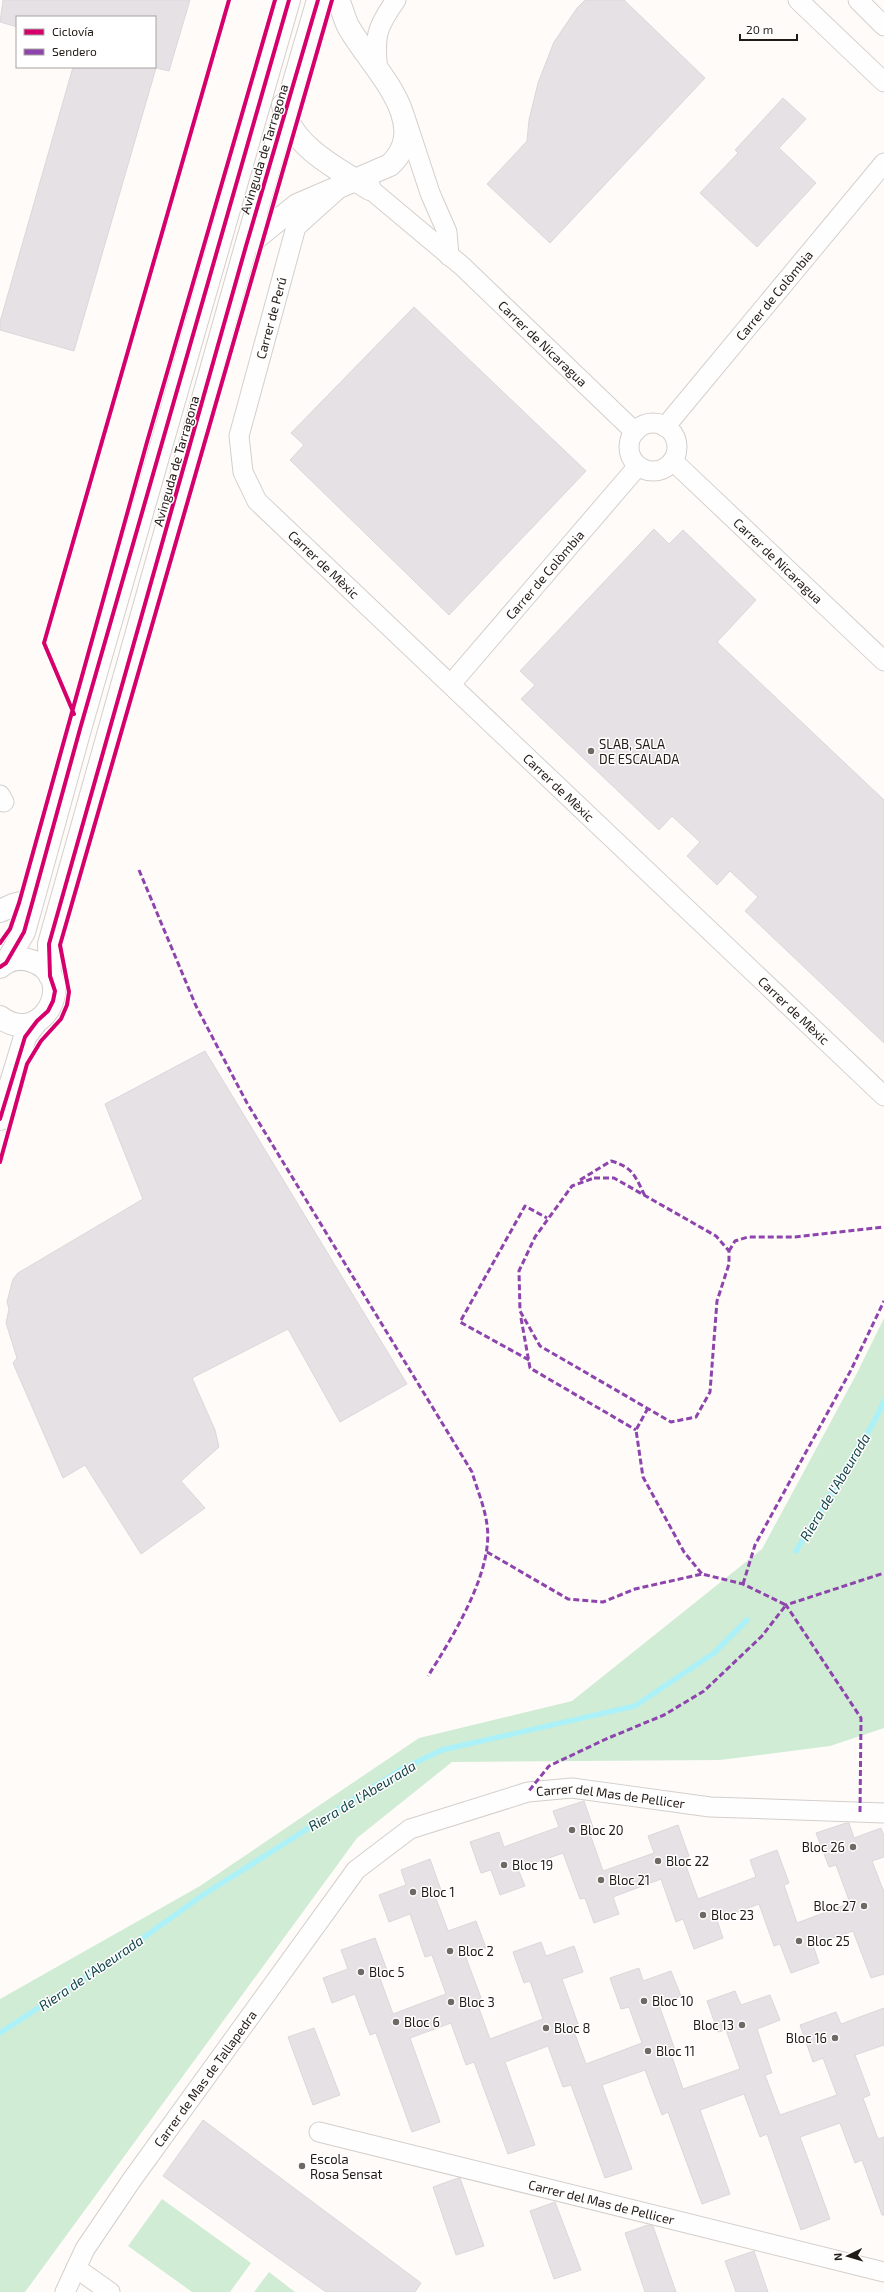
<svg xmlns="http://www.w3.org/2000/svg" width="884" height="2292" font-family="'Exo 2',sans-serif">
<rect width="100%" height="100%" fill="#fefbf9"/>
<!-- green -->
<path fill="#d1ecd5" d="M884,1318V1728L830,1746L720,1760L452,1762L357,1838L25,2292H0V1999L200,1886L419,1738L572,1701L762,1549L856,1375Z
M162,2199L251,2263L230,2292H192L128,2246Z
M269,2272L295,2292H254Z"/>
<g fill="none" stroke-linecap="round" stroke-linejoin="round">
<!-- stream -->
<path stroke="#acf1f7" stroke-width="5.5" d="M796,1551L875,1420L884,1401
M0,2033L119,1955L203,1895L400,1770L442,1750L635,1706L714,1653L747,1620"/>
</g>
<!-- building -->
<path fill="#e6e1e4" stroke="#dbd7da" d="M3,0H190L169,71L156,68L74,351L0,330V322L73,67H155V17H17V27L0,22Z
M585,0H624L705,78L550,243L487,184L527,141L529,120L538,83L554,42L577,8Z
M783,98L806,119L779,148L816,183L757,247L700,193L738,153L735,150Z
M414,307L586,471L449,615L290,460L304,445L291,433Z
M654,529L669,544L683,530L756,600L717,642L884,800V1043L745,911L758,897L730,871L717,885L687,856L700,842L672,816L659,830L521,699L535,685L520,671Z
M205,1051L407,1384L340,1422L288,1329L192,1378L215,1430L219,1447L181,1481L205,1508L141,1554L85,1465L63,1478L13,1363L17,1358L6,1323L9,1309L7,1302L13,1279L18,1273L143,1199L105,1104Z
M584,1801L595,1833L590,1834L603,1871L654,1853L648,1836L678,1825L689,1856L683,1858L698,1899L756,1877L750,1860L777,1850L789,1883L784,1885L797,1923L850,1903L836,1865L829,1867L816,1833L846,1823H849L854,1838L881,1828L884,1836V1857L872,1861L884,1892V1974L871,1978L853,1931L813,1945L819,1963L791,1973L780,1944L774,1946L759,1904L717,1920L723,1938L694,1949L683,1919L676,1922L661,1879L613,1897L619,1914L594,1923L585,1898L580,1899L563,1853L518,1869L525,1886L500,1895L491,1870L481,1873L470,1842L499,1832L504,1847L531,1837L559,1827L553,1811Z
M430,1859L441,1890L434,1893L448,1931L476,1921L486,1948L465,1955L481,1998L476,2000L490,2039L543,2019L530,1981L524,1983L513,1952L541,1942L546,1956L574,1946L583,1972L562,1979L578,2024L572,2026L586,2064L642,2043L629,2007L621,2009L610,1978L639,1968L643,1981L671,1971L681,1996L659,2005L675,2050L670,2051L683,2089L740,2069L726,2030L718,2032L707,2001L735,1991L741,2005L770,1995L780,2020L757,2029L772,2073L765,2075L780,2115L837,2095L823,2058L813,2062L800,2025L836,2012L841,2024L884,2008V2045L855,2055L870,2095L863,2098L878,2139L884,2137V2215H882L862,2160L855,2163L840,2123L800,2137L830,2219L801,2230L767,2134L760,2137L744,2094L700,2110L730,2194L702,2204L668,2112L662,2115L645,2070L602,2085L632,2169L605,2178L571,2085L563,2087L548,2046L505,2062L535,2145L508,2154L474,2062L466,2065L451,2023L410,2038L440,2122L412,2132L376,2033L370,2035L355,1994L332,2003L323,1978L348,1969L341,1950L375,1938L387,1970L378,1973L393,2014L446,1994L432,1955L425,1957L410,1914L389,1922L379,1895L406,1885L401,1870Z
M314,2028L340,2095L313,2105L288,2037Z
M203,2120L421,2283L415,2292H326L163,2176Z
M458,2178H460L484,2246L456,2255L433,2187Z
M555,2202L581,2270L554,2279L530,2211Z
M648,2225L653,2226L676,2292H645L625,2233Z
M754,2251L768,2292H736L725,2261Z"/>
<g fill="none" stroke-linecap="round" stroke-linejoin="round">
<!-- minor casing -->
<g stroke="#d4cfcb" stroke-width="21">
<g id="minor">
<path d="M798,0L884,82"/>
<path d="M858,0L884,26"/>
<path d="M378,71C374,37 376,28 396,0"/>
<path d="M405,117L430,193L447,232L449,256"/>
<path id="s1" d="M370,189L462,266L635,432"/>
<path id="s2" d="M336,191L296,227L239,436L243,472L257,501L884,1096"/>
<circle cx="653" cy="447" r="24"/>
<path id="s3" d="M665,427L884,163"/>
<path id="s4" d="M673,461L884,661"/>
<path id="s5" d="M451,684L638,466"/>
<path d="M0,795L4,802"/>
<path id="s6" d="M319,2132L884,2272"/>
<path d="M76,2268L110,2292"/>
<path id="s7" d="M65,2292L85,2249L131,2181L356,1870L410,1829L528,1792L572,1788L710,1807L884,1813"/>
</g>
</g>
<!-- primary casing -->
<g stroke="#d4cfcb" stroke-width="24">
<path id="primary" d="M283,105C289,145 339,170 370,189
M246,246L297,205L390,165C435,123 369,65 348,26C344,18 342,8 338,0
M0,911L13,905L33,900
M6,963L24,932L33,900L80,729L289,0
M0,967C9,959 21,957 32,961C79,977 43,1049 0,1017
M50,976L49,944L246,246L318,0
M0,1119L25,1037L37,1021"/>
</g>
<!-- minor -->
<use href="#minor" stroke="#fffefe" stroke-width="19"/>
<!-- primary -->
<use href="#primary" stroke="#fffefe" stroke-width="22"/>
<!-- quiet -->
<path stroke="#8e44ad" stroke-width="3" stroke-dasharray="6 3" stroke-linecap="butt" d="M139,870L196,1006L247,1103L472,1472C477,1489 485,1508 487,1525C494,1571 452,1638 428,1676
M594,1178H614L716,1236L729,1251V1264L717,1301L710,1392L696,1417L671,1422L540,1346L520,1311L519,1271L535,1237L572,1186Z
M580,1180L611,1161C633,1167 635,1176 645,1196
M729,1251L735,1241L748,1237H795L884,1227
M521,1318L530,1368L636,1430
M529,1360L460,1322L525,1206L547,1218
M648,1408L636,1430L643,1477L684,1552L702,1574
M487,1552L568,1599L603,1602L635,1589L702,1574L743,1584L786,1605L762,1636L704,1691L664,1715L606,1739L549,1766L528,1792
M743,1584L755,1545L851,1370L884,1301
M860,1812L861,1718L786,1605L884,1573"/>
<!-- cycleway casing -->
<g stroke="#fff" stroke-width="6">
<path id="cycleway" d="M74,714L44,643L229,0
M0,943L10,929L19,903L147,442L275,0
M0,967L6,963L24,932L33,900L80,729L289,0
M0,1119L25,1037L37,1021L48,1011L53,1001L55,991L50,976L49,944L246,246L318,0
M0,1162L27,1064L41,1041L61,1019L67,1005L69,992L60,945L332,0"/>
</g>
<!-- cycleway -->
<use href="#cycleway" stroke="#d6006c" stroke-width="4"/>
</g>
<!-- markers -->
<g fill="#6f6965" stroke="#fff" stroke-width="1.5">
<circle cx="591" cy="751" r="4"/>
<circle cx="572" cy="1830" r="4"/>
<circle cx="853" cy="1847" r="4"/>
<circle cx="658" cy="1861" r="4"/>
<circle cx="504" cy="1865" r="4"/>
<circle cx="601" cy="1880" r="4"/>
<circle cx="413" cy="1892" r="4"/>
<circle cx="864" cy="1906" r="4"/>
<circle cx="703" cy="1915" r="4"/>
<circle cx="799" cy="1941" r="4"/>
<circle cx="450" cy="1951" r="4"/>
<circle cx="361" cy="1972" r="4"/>
<circle cx="644" cy="2001" r="4"/>
<circle cx="451" cy="2002" r="4"/>
<circle cx="396" cy="2022" r="4"/>
<circle cx="742" cy="2025" r="4"/>
<circle cx="546" cy="2028" r="4"/>
<circle cx="835" cy="2038" r="4"/>
<circle cx="648" cy="2051" r="4"/>
<circle cx="302" cy="2166" r="4"/>
</g>
<g text-anchor="middle" stroke-width="3" stroke-linejoin="round" paint-order="stroke">
<!-- street labels -->
<g font-size="13" fill="#221a15" stroke="#fff">
<text transform="translate(264 149) rotate(-73)" y="5">Avinguda de Tarragona</text>
<text dy="5" stroke="none"><textPath href="#s3" startOffset="171">Carrer de Colòmbia</textPath></text>
<text transform="translate(271 318) rotate(-75)" y="5">Carrer de Perú</text>
<text dy="5" stroke="none"><textPath href="#s1" startOffset="232">Carrer de Nicaragua</textPath></text>
<text transform="translate(176 461) rotate(-74)" y="5">Avinguda de Tarragona</text>
<text dy="5" stroke="none"><textPath href="#s4" startOffset="145">Carrer de Nicaragua</textPath></text>
<text dy="5" stroke="none"><textPath href="#s2" startOffset="431">Carrer de Mèxic</textPath></text>
<text dy="5" stroke="none"><textPath href="#s5" startOffset="144">Carrer de Colòmbia</textPath></text>
<text dy="5" stroke="none"><textPath href="#s2" startOffset="755">Carrer de Mèxic</textPath></text>
<text dy="5" stroke="none"><textPath href="#s2" startOffset="1079">Carrer de Mèxic</textPath></text>
<text dy="5" stroke="none"><textPath href="#s7" startOffset="788">Carrer del Mas de Pellicer</textPath></text>
<text dy="5" stroke="none"><textPath href="#s7" startOffset="256">Carrer de Mas de Tallapedra</textPath></text>
<text dy="5" stroke="none"><textPath href="#s6" startOffset="291">Carrer del Mas de Pellicer</textPath></text>
</g>
<!-- poi labels -->
<g font-size="13" fill="#221a15" stroke="#fff" text-anchor="start">
<text x="599" y="749">SLAB, SALA<tspan x="599" dy="15">DE ESCALADA</tspan></text>
<text x="580" y="1835">Bloc 20</text>
<text x="845" y="1852" text-anchor="end">Bloc 26</text>
<text x="666" y="1866">Bloc 22</text>
<text x="512" y="1870">Bloc 19</text>
<text x="609" y="1885">Bloc 21</text>
<text x="421" y="1897">Bloc 1</text>
<text x="856" y="1911" text-anchor="end">Bloc 27</text>
<text x="711" y="1920">Bloc 23</text>
<text x="807" y="1946">Bloc 25</text>
<text x="458" y="1956">Bloc 2</text>
<text x="369" y="1977">Bloc 5</text>
<text x="652" y="2006">Bloc 10</text>
<text x="459" y="2007">Bloc 3</text>
<text x="404" y="2027">Bloc 6</text>
<text x="734" y="2030" text-anchor="end">Bloc 13</text>
<text x="554" y="2033">Bloc 8</text>
<text x="827" y="2043" text-anchor="end">Bloc 16</text>
<text x="656" y="2056">Bloc 11</text>
<text x="310" y="2164">Escola<tspan x="310" dy="15">Rosa Sensat</tspan></text>
</g>
<!-- water labels -->
<g font-size="14" font-style="italic" fill="#164549" stroke="#fff">
<text transform="translate(835 1487) rotate(-59)" y="5">Riera de l'Abeurada</text>
<text transform="translate(362 1796) rotate(-31)" y="5">Riera de l'Abeurada</text>
<text transform="translate(91 1973) rotate(-34)" y="5">Riera de l'Abeurada</text>
</g>
</g>
<!-- legend -->
<rect x="16" y="16" width="140" height="52" fill="#ffffff" stroke="#a7a3a1"/>
<rect x="24" y="29" width="20" height="6" fill="#d6006c" stroke="#a7a3a1"/>
<text x="52" y="36" font-size="12" fill="#221a15">Ciclovía</text>
<rect x="24" y="49" width="20" height="6" fill="#8e44ad" stroke="#a7a3a1"/>
<text x="52" y="56" font-size="12" fill="#221a15">Sendero</text>
<!-- north arrow -->
<g transform="translate(848 2256) rotate(265)" stroke="#ffffff" stroke-width="3" paint-order="stroke">
<path d="M0-3L7 15L0 10L-7 15Z" fill="#221a15"/>
<text y="-6" font-size="11" font-weight="bold" text-anchor="middle" fill="#221a15">N</text>
</g>
<!-- scale -->
<path d="M740 34v6h57v-6" fill="none" stroke="#221a15" stroke-width="2"/>
<text x="746" y="34" font-size="12" fill="#221a15" stroke="#ffffff" stroke-width="3" paint-order="stroke">20 m</text>
</svg>
